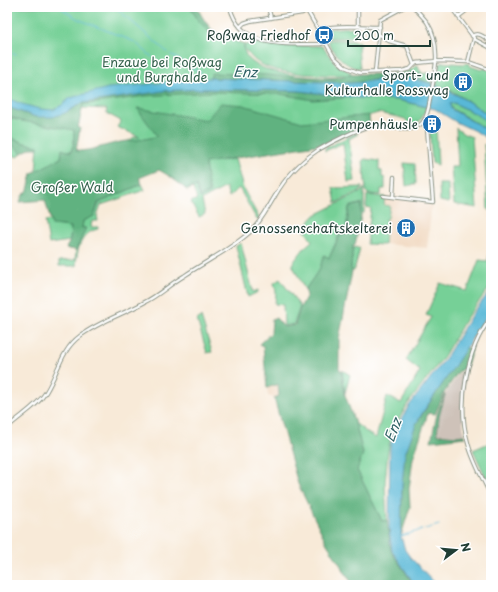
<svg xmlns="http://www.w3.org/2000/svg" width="498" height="592" font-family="'Playpen Sans',sans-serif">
<rect width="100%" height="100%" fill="#fff"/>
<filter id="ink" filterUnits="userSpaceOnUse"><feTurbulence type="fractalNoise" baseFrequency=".025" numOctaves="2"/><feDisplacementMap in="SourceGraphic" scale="8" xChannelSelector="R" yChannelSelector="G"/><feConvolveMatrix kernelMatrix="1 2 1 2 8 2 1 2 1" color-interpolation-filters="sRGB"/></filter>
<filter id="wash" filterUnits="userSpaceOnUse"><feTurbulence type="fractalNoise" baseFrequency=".012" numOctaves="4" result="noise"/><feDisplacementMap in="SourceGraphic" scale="16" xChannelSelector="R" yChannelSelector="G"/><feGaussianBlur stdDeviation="0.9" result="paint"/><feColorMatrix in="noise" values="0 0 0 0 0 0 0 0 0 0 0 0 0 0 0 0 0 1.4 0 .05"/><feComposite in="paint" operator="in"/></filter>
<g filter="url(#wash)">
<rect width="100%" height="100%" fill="#f8ead8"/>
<!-- built -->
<path fill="#f0d6bc" d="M385,197L432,203L427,248L384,244L386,219L390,206H384Z
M278,384L279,396L274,398L268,396L267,388Z"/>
<!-- industrial -->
<path fill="#cec2b9" d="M462,372L466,373L462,410L464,435L456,436L437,434L439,417L445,394L459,373Z"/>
<!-- green -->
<path fill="#76d097" stroke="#4a8666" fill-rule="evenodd" d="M7,7H195L210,29L220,36L244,44C240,79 327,78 349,77L358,98L398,100L426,107C424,116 420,124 411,126L405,119L398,117L378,113L216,160L217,161L235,159L243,188L259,218L257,220L239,188L229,197L226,187L202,200L205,214L199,217L191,202L197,199L193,188L187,190L161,169L67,192L77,149L79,152L124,144L134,137H140L117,127L121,121L106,113L107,110L106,109L82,108L57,126L74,129V144L70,152H62L61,158L36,172L38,146L24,143L7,136V121L9,118L22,121L7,114ZM208,183L210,193L200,198L196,187Z
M357,27L353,38H326L322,31L325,29Z
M329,40H342L360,42V46H358L360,69C344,66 336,55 328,42Z
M256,42L269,44L322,46L336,64L352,73L348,75C324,75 280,76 259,63C253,60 249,54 244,48L245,45Z
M442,62L464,64L465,63L470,64V66L482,70L484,68L491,71V116L449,89L436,85L439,65Z
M418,65L419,69L423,74L432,72L431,83L419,79L418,77L421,74H410L409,71Z
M454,103L474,113L491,124V132L451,108L450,104Z
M431,123L436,125L438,165L432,163L429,125Z
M456,128L464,134L472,137L477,208L454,204L451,167H458Z
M356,133L358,134L349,139L355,181L348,182L343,143L325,151V148Z
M7,140L22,153L17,157L7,152Z
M484,144L491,149V211L488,210Z
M365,159L379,161V170L382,171V177L385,178V189H381V195L368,194L366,192L363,160Z
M404,163L415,164L416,184L406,186Z
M142,184L145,190L101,205L97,215L98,221H92L91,227H98V229C80,233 77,251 76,266H59V261L75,260L76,250L85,228H82L83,221L94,216L99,203Z
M439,184H448L449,203L440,201Z
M362,187L360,191L336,203L333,188Z
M364,188V213H361L362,203L349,207L345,234L339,235L329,258L324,255L320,268L305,290L292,264L305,247L312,241L303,228L315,215L361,192Z
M367,195L385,197L384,205L390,206L388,218L386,219L384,245L367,244L371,208L366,207Z
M51,220L52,225L71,227L70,241L49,244L45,221Z
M491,236V286L467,317L443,358L407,405L392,432L388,451L385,484L387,520L382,521L357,470L363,453L355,423L369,434L376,438L387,396L401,403L420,371L406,360L431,317L426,315L440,283L467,291L479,260L488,261Z
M241,243L253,292L258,290V292L248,297L236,246Z
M353,247L360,248L354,271H352L351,267Z
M280,279L300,306L294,324L284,326L283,305L275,304L276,292L274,283Z
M201,317L212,352L207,353L197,320Z
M342,370L350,375L345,393Z
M491,442V488L473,450Z"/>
<!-- forest -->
<path fill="#60b280" stroke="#40785a" d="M190,7H197C203,19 209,29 221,36L216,39L198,20Z
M409,71L410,74L421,73L418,77L419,79C405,77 391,78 378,79C368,81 359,83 349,83L210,78L212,73L237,74L240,73L323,79C335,79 348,74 360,74C376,74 394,75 409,71Z
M205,89L299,91L347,96L342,98L313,100L280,94L211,92L145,96L83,105L78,128H80L76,151C91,151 105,145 120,142C133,140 145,140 157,136L137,108L206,120L221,103L243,105L302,122L369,115L370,124L323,144L205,163L209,193L200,197L196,186L187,190L171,177L159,170L139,178L142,184L98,203L94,216L83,221L82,228H86L76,250L69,249L66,248L70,241L71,227L52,225L45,200L20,202L22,196L28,190L32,173L61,158L62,149L71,152L74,144V130L22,121L7,116V107L36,117L65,113L82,103L123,96L164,91Z
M7,136L24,143L38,146V148H31L22,153L7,140Z
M361,204V216L355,245L353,246L351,267L352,272L339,339V369L341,370L345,395L355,423L363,453L357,470L382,521L387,520L391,551L414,585H353L327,544L298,484L274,398L279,396L278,384L267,388L263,346L259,344L271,333L272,320L276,318L284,327L295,325L300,308L307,295L305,290L320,268L324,255L329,258L340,235L346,234L349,207Z
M466,347L472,350L467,366L458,372L444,393L435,414L428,413L413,459L409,489L410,507L401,536L402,484L405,453L416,424Z
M445,394L439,417L437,434L456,436L464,435L465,437L431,441L437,414Z"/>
<!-- water -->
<path fill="#59b8d7" stroke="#3c7a86" d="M210,78L350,83C365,83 380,78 395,78C433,77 461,97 491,116V124L474,113L454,103L450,104L451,109L491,132V141L477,132L456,122L435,109L398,100L376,98H359L299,91L205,89L164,91L82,103L65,113L53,117H36L7,107V98L22,104L40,109L53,110L62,105L70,98L108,88Z
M491,290V309L454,367L423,412L416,424L405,454L402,484L401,536L405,550L410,557L437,585H415L392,551L389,529L390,447L394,434L408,407L445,359L472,314Z"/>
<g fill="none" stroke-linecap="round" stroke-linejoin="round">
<!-- stream -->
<path stroke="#59b8d7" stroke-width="1" d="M59,7L78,19L135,42L152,57
M115,7L167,52
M7,51L16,54
M170,54L201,73
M156,60L164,67
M401,536L439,525"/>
</g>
</g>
<g filter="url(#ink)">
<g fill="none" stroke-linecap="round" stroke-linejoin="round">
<!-- minor casing -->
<g stroke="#8c9486" stroke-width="4.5">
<path id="minor" d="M230,7C241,50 287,44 321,44L325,42
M268,7L271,18
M305,7L334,57L345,67L360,73L402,71L410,69L416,63L437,61L468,62L491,70
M451,7L474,38L468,62
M458,17L471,7
M358,26V9
M240,27L244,23L250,21L302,13L307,10
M318,30C330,24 365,27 380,27
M380,35L389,41L407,46L414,65
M472,36C479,31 485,38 491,42
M474,39L491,48V51
M375,72L380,20L404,7
M383,196L433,202L427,128L426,124L423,122
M393,197L394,177
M491,318C466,349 457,405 468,443C473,462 483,479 491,496
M7,428C19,416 37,407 46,392C58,373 61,350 80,336C100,321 124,314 145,302C159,295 170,284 184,276C206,261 230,250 250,232C261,222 267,209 275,196C285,178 300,162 318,150C330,143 358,128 372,126C389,124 410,137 423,122C429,114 429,103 431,93C436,70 441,44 427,22C423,17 418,12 414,7"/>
</g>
<!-- minor -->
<use href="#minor" stroke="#fff" stroke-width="2.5"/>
</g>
</g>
<!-- icons -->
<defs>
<g id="bus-disc" transform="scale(1)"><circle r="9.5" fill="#1f6fb2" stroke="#fff"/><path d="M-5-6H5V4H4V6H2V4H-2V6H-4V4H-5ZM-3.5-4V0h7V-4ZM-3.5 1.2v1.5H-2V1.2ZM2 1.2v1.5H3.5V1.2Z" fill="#fff"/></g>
<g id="building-disc" transform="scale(1)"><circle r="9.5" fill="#1f6fb2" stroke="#fff"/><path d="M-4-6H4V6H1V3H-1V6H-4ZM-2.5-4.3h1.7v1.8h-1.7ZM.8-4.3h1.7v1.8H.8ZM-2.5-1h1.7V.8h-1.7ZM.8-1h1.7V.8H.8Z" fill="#fff"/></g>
</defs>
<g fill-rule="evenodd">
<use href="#bus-disc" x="324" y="35"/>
<use href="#building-disc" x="463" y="82"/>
<use href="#building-disc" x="432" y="124"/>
<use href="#building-disc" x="406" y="228"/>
</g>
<g text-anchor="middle" stroke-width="3" stroke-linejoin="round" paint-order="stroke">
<!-- poi labels -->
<g font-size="13" fill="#1f3d34" stroke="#fff" text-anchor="end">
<text x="310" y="40">Roßwag Friedhof</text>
<text x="449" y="80">Sport- und<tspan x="449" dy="15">Kulturhalle Rosswag</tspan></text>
<text x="418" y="129">Pumpenhäusle</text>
<text x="392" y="233">Genossenschaftskelterei</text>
</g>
<!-- park labels -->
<g font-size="13" fill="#35624d" stroke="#fff">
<text x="162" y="67">Enzaue bei Roßwag<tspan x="162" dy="15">und Burghalde</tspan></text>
<text x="72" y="192">Großer Wald</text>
</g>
<!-- water labels -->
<g font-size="14" font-style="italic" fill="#306265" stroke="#fff">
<text transform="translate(245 72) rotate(2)" y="5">Enz</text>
<text transform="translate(393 430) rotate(-68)" y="5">Enz</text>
</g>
</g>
<!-- margin -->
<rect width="498" height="592" fill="none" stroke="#fff" stroke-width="24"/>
<!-- north arrow -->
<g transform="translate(456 550) rotate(74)" stroke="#ffffff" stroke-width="3" paint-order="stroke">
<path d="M0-3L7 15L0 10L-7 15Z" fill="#1f3d34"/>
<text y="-6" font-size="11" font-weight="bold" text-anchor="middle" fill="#1f3d34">N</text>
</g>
<!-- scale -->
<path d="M348 40v6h82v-6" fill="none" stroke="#1f3d34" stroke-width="2"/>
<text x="354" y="40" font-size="12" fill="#1f3d34" stroke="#ffffff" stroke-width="3" paint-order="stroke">200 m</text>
</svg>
